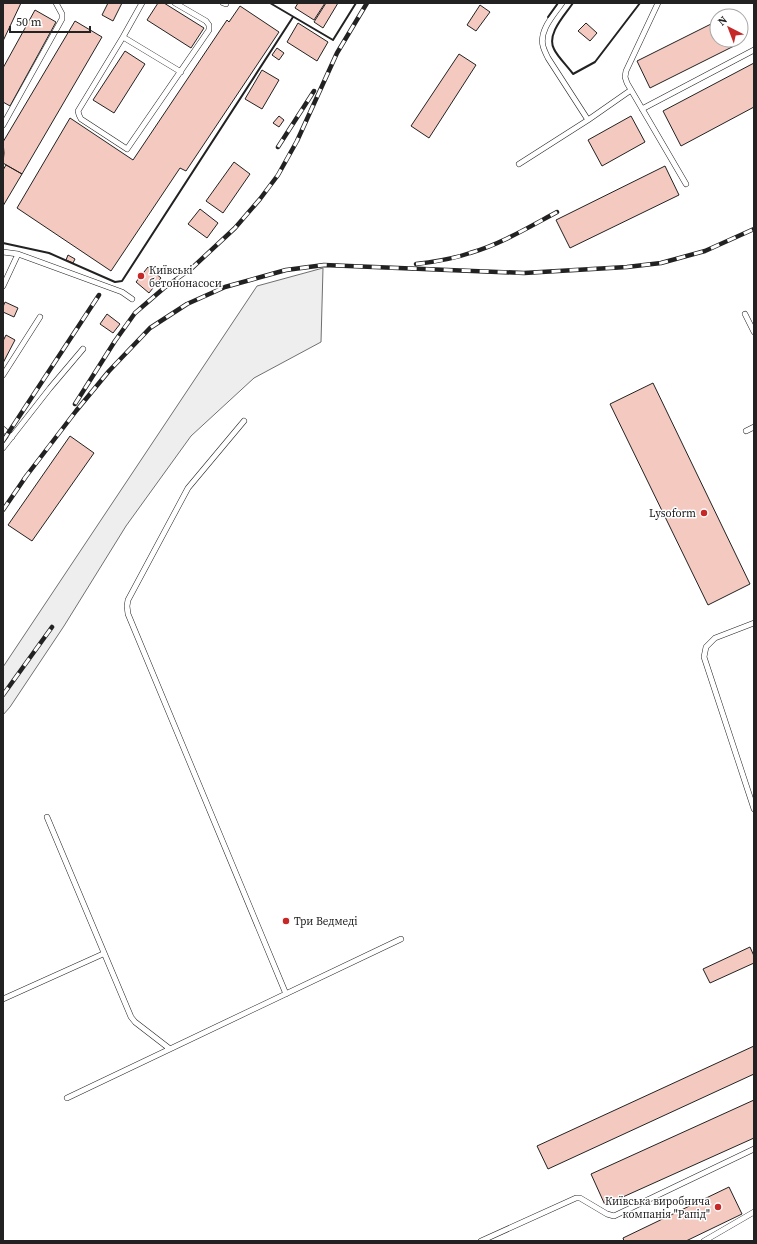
<svg xmlns="http://www.w3.org/2000/svg" width="757" height="1244" font-family="'Source Serif 4',serif">
<rect width="100%" height="100%" fill="#fff"/>
<!-- green -->
<path fill="#eee" stroke="#6f6f6f" d="M323,268L321,342L254,378L191,436L126,526L64,626L10,707L3,715V667L257,286Z"/>
<!-- building -->
<path fill="#f3c9c0" stroke="#222" d="M3,3H21L3,41Z
M108,3H122L113,21L102,15Z
M158,3H164L204,28L191,48L147,20Z
M298,3H325L314,20L295,8Z
M326,3H338L323,28L314,22Z
M480,5L490,12L476,31L467,25Z
M240,6L279,32L186,171L180,168L111,271L17,208L70,118L133,160L227,20L229,22Z
M35,10L56,22L10,106L3,102V68Z
M75,21L102,37L22,174L3,163L4,153L3,142Z
M717,21V40H737L738,44L650,88L637,61Z
M298,23L328,42L317,61L287,42Z
M586,23L597,33L590,41L578,31Z
M277,48L284,53L279,60L272,55Z
M125,51L145,64L114,113L93,100Z
M459,54L476,65L429,138L411,126Z
M754,63V107L681,146L663,111Z
M262,70L279,80L262,109L245,99Z
M279,116L284,120L279,127L273,123Z
M631,116L645,142L602,166L588,140Z
M234,162L250,174L223,213L206,201Z
M6,165L22,174L3,206V170Z
M665,166L679,195L570,248L556,220Z
M200,209L218,223L207,238L188,224Z
M68,255L75,259L73,263L66,260Z
M148,267L161,278L149,293L136,282Z
M5,302L18,308L14,317L3,312V307Z
M107,314L120,324L113,333L100,324Z
M6,335L15,340L3,363V341Z
M653,383L750,584L708,605L610,404Z
M70,436L94,453L32,541L8,525Z
M750,947L754,956V963L710,983L703,969Z
M754,1046V1074L548,1169L537,1146Z
M754,1100V1138L605,1205L591,1174Z
M729,1187L742,1214L686,1241H624L623,1238Z"/>
<g fill="none" stroke-linecap="round" stroke-linejoin="round">
<!-- lane casing -->
<g stroke="#222" stroke-width="6">
<path id="lane" d="M142,3L123,37L78,111L79,115L81,119L127,149L209,30V25L206,21L175,3
M223,3L226,4
M562,3C554,15 539,30 543,46C544,50 546,54 548,58L588,120
M658,3L626,71L625,77L627,83L686,184
M123,37L181,72
M642,109L754,50
M3,125L62,19V14L56,3
M519,164L588,120L631,90
M3,252L18,254L122,292L132,299
M3,286L18,254
M745,314L754,332
M3,375L40,317
M244,421L188,488L128,600L127,606L128,614L286,994
M3,429L12,437
M746,431L754,427
M3,448L50,388L83,349
M754,623L715,638L706,647L704,657L754,809
M47,817L131,1017L135,1022L170,1049
M3,999L103,954
M67,1098L401,939
M481,1241L576,1198H580L607,1214L614,1216L754,1149
M704,1241L754,1212"/>
</g>
<!-- lane -->
<use href="#lane" stroke="#fff" stroke-width="5"/>
<!-- rail casing -->
<g stroke="#222" stroke-width="4.5">
<path id="rail" d="M278,147L314,91
M416,264C434,262 453,259 470,253C501,244 529,227 557,212
M75,404L115,341L135,313L164,288L192,268L235,228L260,199L278,175L297,141L337,53L367,3
M3,441L99,295
M24,479L76,411L109,371L150,328L187,304L225,287L286,270L324,265L524,273L627,267L661,263L705,251L754,229
M3,510L27,475
M3,695L52,627"/>
</g>
<!-- rail -->
<use href="#rail" stroke="#fff" stroke-width="3" stroke-dasharray="9" stroke-linecap="butt"/>
<!-- wall -->
<path stroke="#222" stroke-width="2" d="M270,3L333,40L356,3
M573,3C565,15 546,34 554,49C557,56 568,67 573,74L595,62L640,3
M548,17L558,3
M3,243L49,253L115,282L122,281L293,17"/>
</g>
<!-- markers -->
<g fill="#c62828" stroke="#fff" stroke-width="1.5">
<circle cx="141" cy="276" r="4"/>
<circle cx="704" cy="513" r="4"/>
<circle cx="286" cy="921" r="4"/>
<circle cx="718" cy="1207" r="4"/>
</g>
<g text-anchor="middle" stroke-width="3" stroke-linejoin="round" paint-order="stroke">
<!-- poi labels -->
<g font-size="11" fill="#222" stroke="#fff" text-anchor="start">
<text x="149" y="274">Київські<tspan x="149" dy="13">бетононасоси</tspan></text>
<text x="696" y="517" text-anchor="end">Lysoform</text>
<text x="294" y="925">Три Ведмеді</text>
<text x="710" y="1205" text-anchor="end">Київська виробнича<tspan x="710" dy="13">компанія "Рапід"</tspan></text>
</g>
</g>
<!-- border -->
<rect width="757" height="1244" fill="none" stroke="#222222" stroke-width="8"/>
<!-- north arrow -->
<g transform="translate(729 28) rotate(318)"><circle r="19" fill="#ffffff" stroke="#a7a7a7"/>
<path d="M0-3L7 15L0 10L-7 15Z" fill="#c62828"/>
<text y="-6" font-size="11" font-weight="bold" text-anchor="middle" fill="#222222">N</text>
</g>
<!-- scale -->
<path d="M10 26v6h80v-6" fill="none" stroke="#222222" stroke-width="2"/>
<text x="16" y="26" font-size="12" fill="#222222" stroke="#ffffff" stroke-width="3" paint-order="stroke">50 m</text>
</svg>
